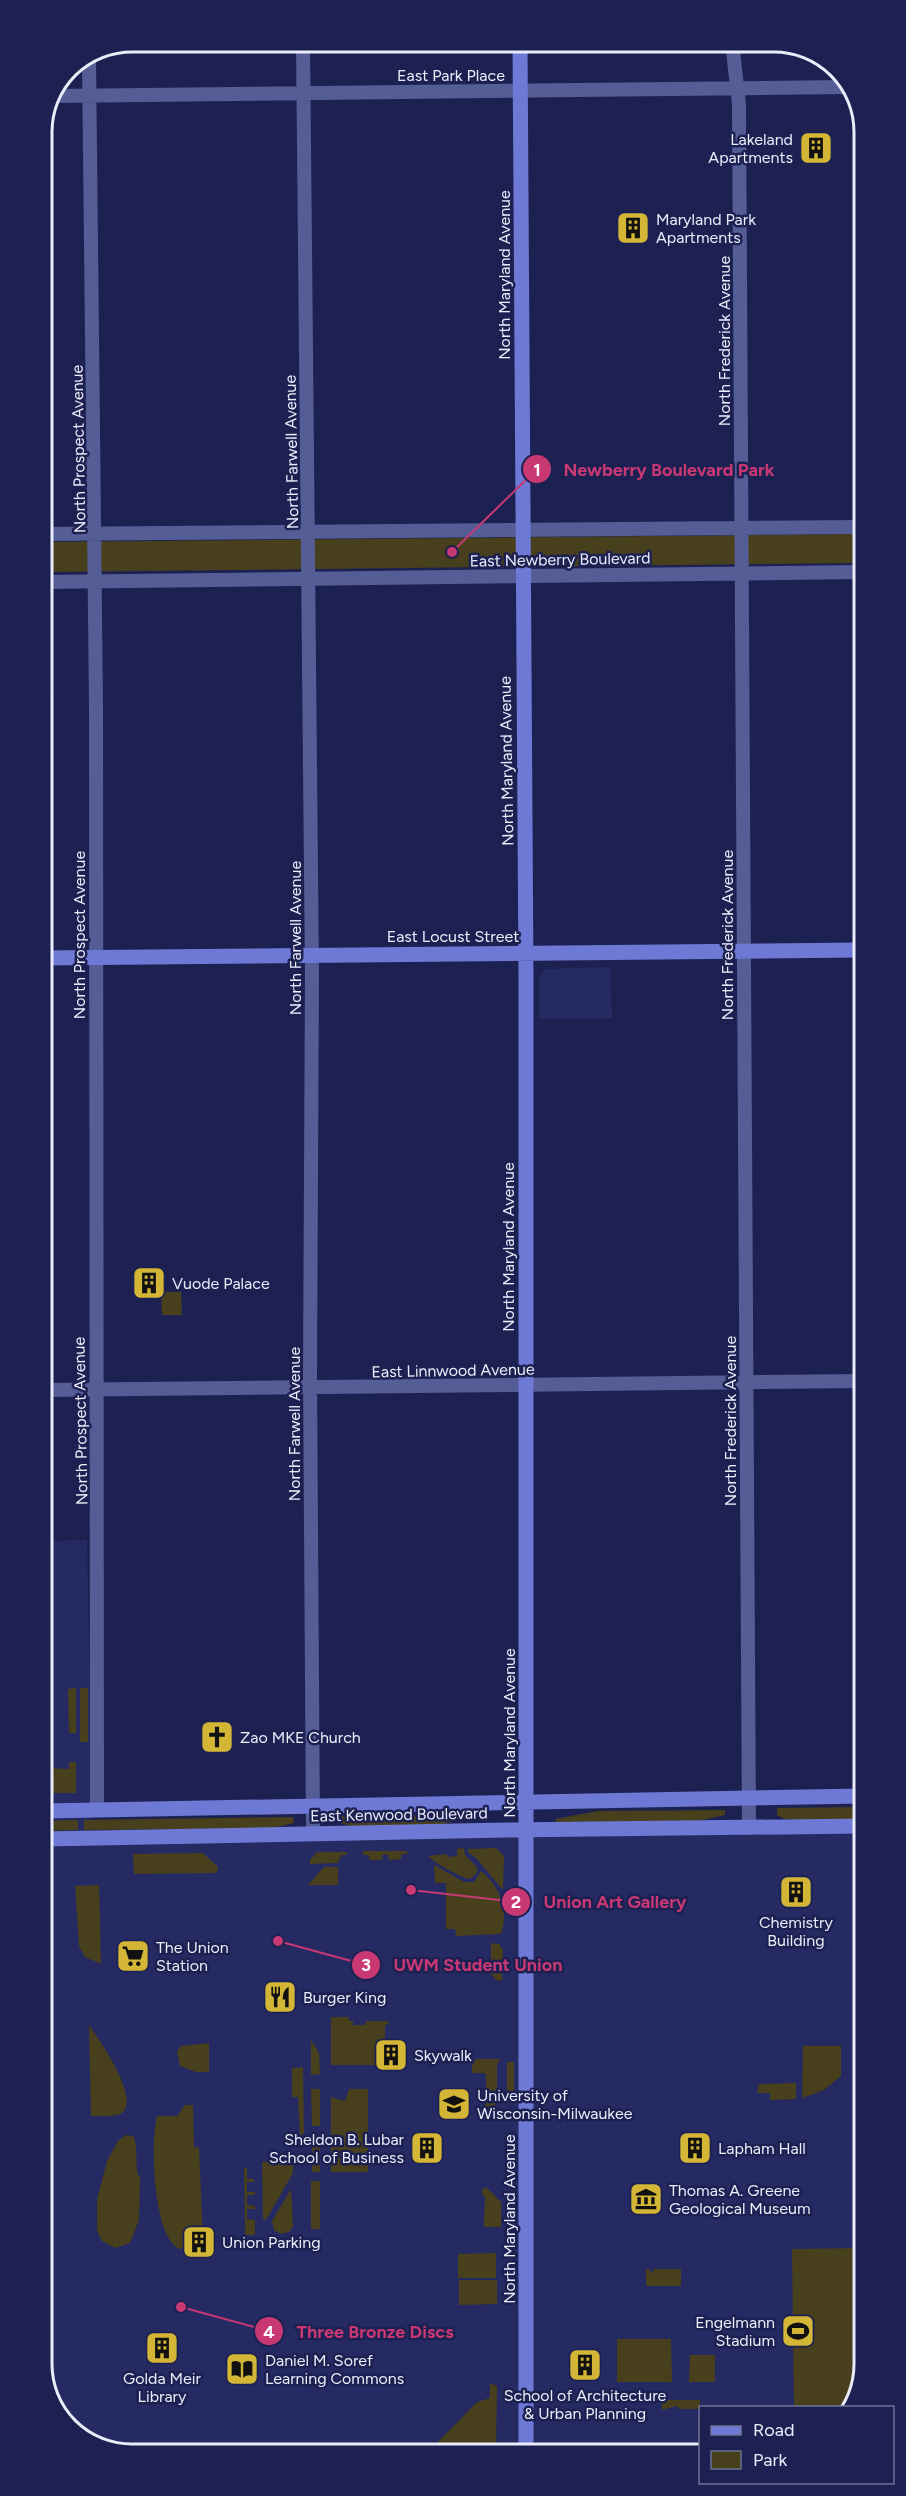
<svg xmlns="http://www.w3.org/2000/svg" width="906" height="2496" font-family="Figtree,sans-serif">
<rect width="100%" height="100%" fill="#1d2152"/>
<!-- built -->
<path fill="#252a62" d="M610,967L612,1018L539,1019V977L545,969Z
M87,1540L92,1843L863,1833L864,2364L849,2407L700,2408V2451L126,2454L77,2435L45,2387L44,1541Z"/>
<!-- green -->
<path fill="#483f1c" d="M861,534V563L43,572V542Z
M161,1292H181L182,1315H162Z
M76,1688V1733H69L68,1689Z
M80,1688H88V1742H80Z
M69,1762H76V1793H44V1768L69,1769Z
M863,1807V1822L785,1819L777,1815V1808Z
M725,1810V1815L684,1824H556V1819L598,1811Z
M453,1815V1821L441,1825L351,1826L336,1822V1816Z
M293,1817L294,1823L272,1828L84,1830V1820Z
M78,1820V1830L44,1831V1821Z
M464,1848L465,1855L477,1867V1873L470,1879C460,1878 431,1860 428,1856L447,1854V1857L457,1856V1849Z
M496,1848L504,1856L503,1890L477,1859L468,1852V1849Z
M363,1851H407L408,1854H402L401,1859L389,1860L388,1855L383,1854L382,1860H370L368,1855H363Z
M317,1852H346L347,1855H341L338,1863L310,1864V1860Z
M203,1853L218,1867L217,1873L134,1874L133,1854Z
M51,1863L53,1971L45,1968L44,1867Z
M434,1865L464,1882H474L481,1871C500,1886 509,1911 501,1934L456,1936L455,1929H446V1883H435Z
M324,1867H338V1885H308Z
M99,1885L101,1964L85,1957L79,1946L75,1886Z
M491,1943L499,1944L503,1950L502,1981L496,1980L491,1974Z
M331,2017H349V2021H353V2025H365L366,2021H388L389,2024L385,2025V2065H331Z
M89,2025C98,2038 146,2105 118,2115C115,2116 96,2116 91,2116Z
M311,2040L319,2053L320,2074L311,2075Z
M209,2043V2072H196L180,2066L177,2052L181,2046Z
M803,2046H841V2076L824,2090L802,2098Z
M476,2059H501L497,2064V2103L490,2109L483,2111L486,2103V2075L484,2073H472V2066Z
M507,2062H514V2102H507Z
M303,2067L304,2133L300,2137L298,2097H292V2068Z
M796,2083V2099L770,2100V2093H757L759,2084Z
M311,2089H320V2126H312Z
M349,2089H368V2172H331V2097L345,2101Z
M185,2105H193L194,2147L199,2148L203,2238L190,2239V2247L180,2249C153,2240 150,2141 157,2116H177Z
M126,2135L133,2136C140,2151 133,2167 140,2178L139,2220L130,2243L115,2248L102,2241L97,2231V2200L107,2161L118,2141Z
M312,2135H320V2172H312Z
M288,2160L293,2163V2173L266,2220L263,2219L262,2162Z
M244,2168H247V2179H254V2182H247V2192H255V2195H247V2205L255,2206V2209H247V2219L255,2220V2235H245Z
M311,2181H320V2229H311Z
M486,2187L501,2202V2227H484L485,2196L482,2195V2190Z
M291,2189L293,2226L289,2232L281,2234L274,2230L272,2221Z
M864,2248V2364L849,2407H794L792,2249Z
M496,2253V2278H458V2254Z
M646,2269H650V2273L653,2272V2269H681V2286H646Z
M459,2280H497V2304L459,2305Z
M617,2339H671L672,2382H617Z
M690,2355H715V2382H689Z
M490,2383L497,2386L496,2452H428L477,2402L490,2398Z
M662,2400H700V2409H679L677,2406L662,2410Z"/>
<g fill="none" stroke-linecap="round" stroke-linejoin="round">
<!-- street -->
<path stroke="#545d96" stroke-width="14" d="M303,42L312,973L310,1373L313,1834
M733,42C733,65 738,85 739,107L749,1828
M89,60L96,706L97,1810
M56,96L846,87
M43,534L861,527
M43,582L861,572
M44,1390L863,1381"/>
<!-- secondary -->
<path stroke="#6d79d5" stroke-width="15" d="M520,42L526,975V2452
M43,958L862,950
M44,1811L863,1796
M44,1839L507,1830L863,1826"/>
</g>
<!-- icons -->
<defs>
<g id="building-square" transform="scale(1.725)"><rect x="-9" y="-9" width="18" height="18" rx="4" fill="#d3b635" stroke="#1d2152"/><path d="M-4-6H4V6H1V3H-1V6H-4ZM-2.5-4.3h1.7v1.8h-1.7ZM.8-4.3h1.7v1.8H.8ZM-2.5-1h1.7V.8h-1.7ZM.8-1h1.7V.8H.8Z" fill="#111"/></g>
<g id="church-square" transform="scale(1.725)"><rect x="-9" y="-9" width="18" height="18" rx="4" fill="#d3b635" stroke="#1d2152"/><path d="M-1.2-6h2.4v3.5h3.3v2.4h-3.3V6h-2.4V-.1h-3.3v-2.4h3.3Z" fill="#111"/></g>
<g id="supermarket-square" transform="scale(1.725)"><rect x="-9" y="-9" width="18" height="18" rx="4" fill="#d3b635" stroke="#1d2152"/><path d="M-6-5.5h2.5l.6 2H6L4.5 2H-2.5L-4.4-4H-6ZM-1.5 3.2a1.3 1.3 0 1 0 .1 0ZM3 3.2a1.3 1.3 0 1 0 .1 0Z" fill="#111"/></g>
<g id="restaurant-square" transform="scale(1.725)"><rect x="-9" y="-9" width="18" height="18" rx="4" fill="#d3b635" stroke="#1d2152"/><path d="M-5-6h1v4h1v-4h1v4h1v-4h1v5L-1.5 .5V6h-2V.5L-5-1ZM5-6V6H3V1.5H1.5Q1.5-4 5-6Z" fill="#111"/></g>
<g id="university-square" transform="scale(1.725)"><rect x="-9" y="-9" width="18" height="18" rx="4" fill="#d3b635" stroke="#1d2152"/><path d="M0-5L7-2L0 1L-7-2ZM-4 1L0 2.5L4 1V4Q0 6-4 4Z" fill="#111"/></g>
<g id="museum-square" transform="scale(1.725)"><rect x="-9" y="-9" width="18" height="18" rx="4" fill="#d3b635" stroke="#1d2152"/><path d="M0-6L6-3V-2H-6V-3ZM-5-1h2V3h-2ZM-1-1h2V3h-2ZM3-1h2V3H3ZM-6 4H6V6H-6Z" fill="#111"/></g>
<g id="stadium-square" transform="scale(1.725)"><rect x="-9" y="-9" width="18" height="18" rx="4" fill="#d3b635" stroke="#1d2152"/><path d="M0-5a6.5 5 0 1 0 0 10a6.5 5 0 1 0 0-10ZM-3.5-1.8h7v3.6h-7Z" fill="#111"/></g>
<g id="library-square" transform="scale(1.725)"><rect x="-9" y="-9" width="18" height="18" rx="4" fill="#d3b635" stroke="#1d2152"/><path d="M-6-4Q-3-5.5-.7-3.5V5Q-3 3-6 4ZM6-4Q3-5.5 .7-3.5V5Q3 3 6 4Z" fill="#111"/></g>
</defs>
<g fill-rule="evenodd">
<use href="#building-square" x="816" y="148"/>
<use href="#building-square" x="633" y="228"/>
<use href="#building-square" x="149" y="1283"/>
<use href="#church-square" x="217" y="1737"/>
<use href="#building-square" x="796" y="1892"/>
<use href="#supermarket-square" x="133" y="1956"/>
<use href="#restaurant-square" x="280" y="1997"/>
<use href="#building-square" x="391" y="2055"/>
<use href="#university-square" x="454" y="2104"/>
<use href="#building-square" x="427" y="2148"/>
<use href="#building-square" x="695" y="2148"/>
<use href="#museum-square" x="646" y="2199"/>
<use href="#building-square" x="199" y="2242"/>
<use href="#stadium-square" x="798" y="2331"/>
<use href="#building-square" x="162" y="2348"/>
<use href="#building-square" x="585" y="2365"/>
<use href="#library-square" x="242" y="2369"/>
</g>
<g text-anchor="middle" stroke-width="5" stroke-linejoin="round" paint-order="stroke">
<!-- street labels -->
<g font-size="16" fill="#e9ecf9" stroke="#1d2152">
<text x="451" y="81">East Park Place</text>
<text transform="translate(504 275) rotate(-90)" y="6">North Maryland Avenue</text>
<text transform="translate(724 341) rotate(-90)" y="6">North Frederick Avenue</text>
<text transform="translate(78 449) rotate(-91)" y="6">North Prospect Avenue</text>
<text transform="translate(291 452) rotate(-91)" y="6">North Farwell Avenue</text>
<text transform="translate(560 559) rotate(-1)" y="6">East Newberry Boulevard</text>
<text transform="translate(506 761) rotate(-91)" y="6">North Maryland Avenue</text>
<text transform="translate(79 935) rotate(-90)" y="6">North Prospect Avenue</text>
<text transform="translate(727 935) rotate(-90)" y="6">North Frederick Avenue</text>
<text x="453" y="942">East Locust Street</text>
<text transform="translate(295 938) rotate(-90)" y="6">North Farwell Avenue</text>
<text transform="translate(508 1247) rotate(-90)" y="6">North Maryland Avenue</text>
<text transform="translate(453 1370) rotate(-1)" y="6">East Linnwood Avenue</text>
<text transform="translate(80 1421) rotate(-91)" y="6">North Prospect Avenue</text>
<text transform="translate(730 1421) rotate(-90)" y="6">North Frederick Avenue</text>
<text transform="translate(294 1424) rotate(-90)" y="6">North Farwell Avenue</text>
<text transform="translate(509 1733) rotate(-90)" y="6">North Maryland Avenue</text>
<text transform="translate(399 1814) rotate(-1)" y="6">East Kenwood Boulevard</text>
<text transform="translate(509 2219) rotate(-90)" y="6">North Maryland Avenue</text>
</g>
<!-- poi labels -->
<g font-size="16" fill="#e9ecf9" stroke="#1d2152" text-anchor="start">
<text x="793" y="145" text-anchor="end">Lakeland<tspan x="793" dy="18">Apartments</tspan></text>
<text x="656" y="225">Maryland Park<tspan x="656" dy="18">Apartments</tspan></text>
<text x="172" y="1289">Vuode Palace</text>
<text x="240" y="1743">Zao MKE Church</text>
<text x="796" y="1928" text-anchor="middle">Chemistry<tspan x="796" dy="18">Building</tspan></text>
<text x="156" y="1953">The Union<tspan x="156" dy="18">Station</tspan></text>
<text x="303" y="2003">Burger King</text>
<text x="414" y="2061">Skywalk</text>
<text x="477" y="2101">University of<tspan x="477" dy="18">Wisconsin-Milwaukee</tspan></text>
<text x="404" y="2145" text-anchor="end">Sheldon B. Lubar<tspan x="404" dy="18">School of Business</tspan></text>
<text x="718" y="2154">Lapham Hall</text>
<text x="669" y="2196">Thomas A. Greene<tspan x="669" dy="18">Geological Museum</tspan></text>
<text x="222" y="2248">Union Parking</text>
<text x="775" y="2328" text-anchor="end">Engelmann<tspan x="775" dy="18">Stadium</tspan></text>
<text x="265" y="2366">Daniel M. Soref<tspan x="265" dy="18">Learning Commons</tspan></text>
<text x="162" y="2384" text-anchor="middle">Golda Meir<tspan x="162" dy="18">Library</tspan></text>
<text x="585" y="2401" text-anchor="middle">School of Architecture<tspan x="585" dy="18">&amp; Urban Planning</tspan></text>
</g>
</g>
<!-- crop -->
<path d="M0 0H906V2496H0ZM132 52H774A80 80 0 0 1 854 132V2364A80 80 0 0 1 774 2444H132A80 80 0 0 1 52 2364V132A80 80 0 0 1 132 52Z" fill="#1d2152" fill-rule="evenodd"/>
<path fill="none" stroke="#e9ecf9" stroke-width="3" d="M132 52H774A80 80 0 0 1 854 132V2364A80 80 0 0 1 774 2444H132A80 80 0 0 1 52 2364V132A80 80 0 0 1 132 52Z"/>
<!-- callouts -->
<path fill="none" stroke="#c83873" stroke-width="2" d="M452 552L537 469M411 1890L516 1902M278 1941L366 1965M181 2307L269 2331"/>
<g fill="#c83873" stroke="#1d2152" stroke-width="2">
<circle cx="452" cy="552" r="6"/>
<circle cx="411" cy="1890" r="6"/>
<circle cx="278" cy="1941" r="6"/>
<circle cx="181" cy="2307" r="6"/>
<circle cx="537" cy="469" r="15"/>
<circle cx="516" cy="1902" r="15"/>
<circle cx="366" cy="1965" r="15"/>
<circle cx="269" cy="2331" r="15"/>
</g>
<g font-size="18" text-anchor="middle" font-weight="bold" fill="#fff">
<text x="537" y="476">1</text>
<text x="516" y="1908">2</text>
<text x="366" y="1971">3</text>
<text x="269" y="2338">4</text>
</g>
<g font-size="18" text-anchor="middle" font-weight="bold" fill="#c83873" stroke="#1d2152" stroke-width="5" stroke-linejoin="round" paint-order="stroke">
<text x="669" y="476">Newberry Boulevard Park</text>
<text x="615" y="1908">Union Art Gallery</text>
<text x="478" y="1971">UWM Student Union</text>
<text x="375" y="2338">Three Bronze Discs</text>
</g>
<!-- legend -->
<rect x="699" y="2406" width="195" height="78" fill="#1d2152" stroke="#6f7295" stroke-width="1.5"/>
<rect x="711" y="2426" width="30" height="9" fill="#6d79d5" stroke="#6f7295" stroke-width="1.5"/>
<text x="753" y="2436" font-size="18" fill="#e9ecf9">Road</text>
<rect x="711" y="2451" width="30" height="18" fill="#483f1c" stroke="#6f7295" stroke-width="1.5"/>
<text x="753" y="2466" font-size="18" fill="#e9ecf9">Park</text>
</svg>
